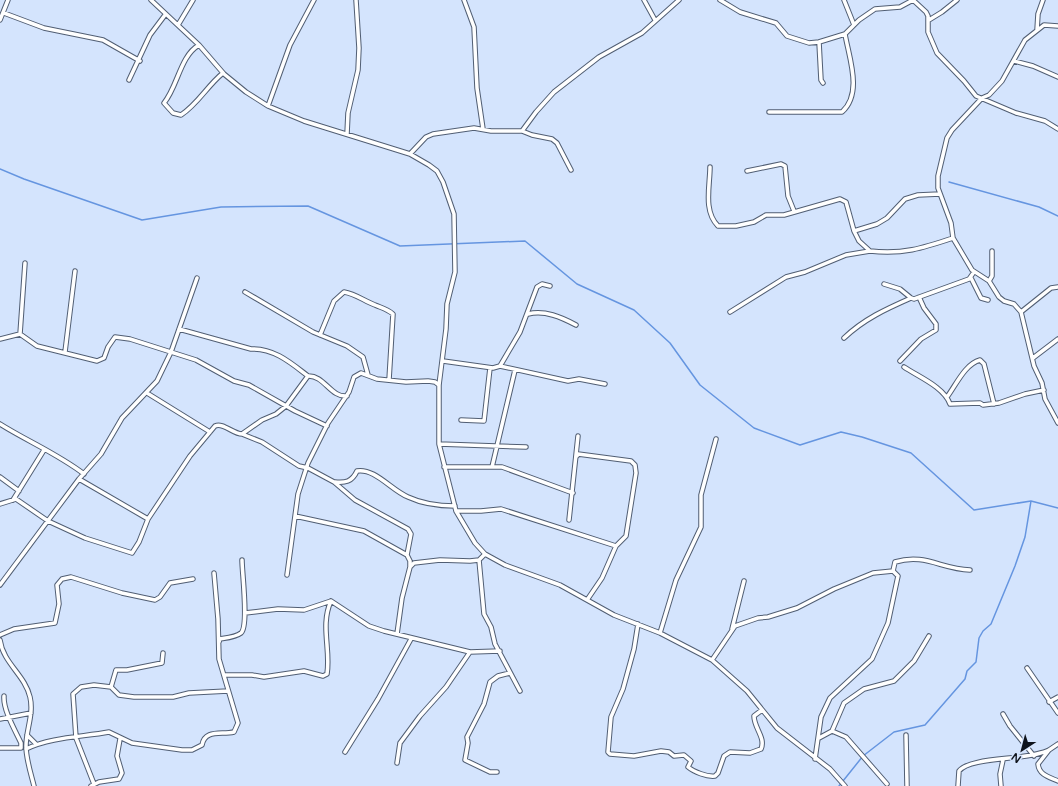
<svg xmlns="http://www.w3.org/2000/svg" width="1058" height="786" font-family="'Varela Round',sans-serif">
<rect width="100%" height="100%" fill="#d4e4fd"/>
<g fill="none" stroke-linecap="round" stroke-linejoin="round">
<!-- stream -->
<path stroke="#6595e0" stroke-width="1.5" d="M0,169L24,179L142,220L221,207L308,206L400,246L525,241L577,284L634,310L670,343L700,385L754,428L800,445L841,432L862,437L911,453L974,510L1031,501L1058,508
M949,182L1039,207L1058,216
M839,786L863,756L894,732L925,725L965,679L967,671L976,662L979,638L983,631L991,624L1015,566L1025,537L1031,501"/>
<!-- minor casing -->
<g stroke="#515e73" stroke-width="5.5">
<path id="minor" d="M151,0L199,45L224,74L246,92L268,106L304,121L410,154L429,165L437,171L443,182L454,214L455,272L447,304L446,329L439,385V444L456,511L475,543L485,554L505,565L560,585L614,615L660,633L712,660L747,691L777,728L830,769L845,786
M464,0L474,27L477,88L483,129
M644,0L655,20
M720,0L740,12L776,23L787,36L809,43L819,42
M844,0L854,25
M4,13L44,28L103,40L140,61
M0,20L8,0
M929,20L942,12L957,0
M178,25L193,0
M1058,26L1044,25L1025,40L1002,81L989,95L982,98L952,130L947,138L938,176V188L951,223L953,238L972,270L989,281L999,297L1004,301L1014,304L1021,312L1034,366L1042,383L1045,399L1058,423
M1037,30L1038,14L1043,0
M199,45C180,56 178,86 164,103L173,113L181,115C198,104 207,86 223,73
M1014,61L1033,66L1058,77
M129,80L150,35L165,15
M823,83L821,80L819,42L845,34L859,20L875,9L900,7L913,0L926,12L928,16V32L937,53L964,81L976,96L1016,113L1045,121L1058,129
M268,106L290,45L314,0
M769,112H842C863,93 849,58 845,34
M522,131L536,112L554,92L599,57L642,33L679,0
M347,134L348,113L358,70L359,48L356,0
M410,154L426,137L433,134L474,128L491,131H522L532,135L552,139L557,143L571,170
M710,167C710,186 703,211 718,226H736L754,222L766,215H784L840,199L846,202L854,231
M747,171L781,164L785,166L788,196L794,211
M870,251C902,255 923,248 953,238
M971,278L981,298L988,300
M989,281L992,276V251
M884,284L900,289L911,298L914,299L969,279L974,272
M245,292L313,332L347,346L363,357L368,375
M730,312L786,277L805,272L846,255L870,251L859,241L854,231L877,224L887,218L905,199L918,195L940,194
M1021,312L1051,288L1058,287
M528,314C545,310 561,317 576,325
M179,329L251,349C274,348 291,363 308,376
M20,334L25,263
M320,335L334,301L344,292C356,294 364,301 375,305C382,308 387,309 393,314L389,380
M844,338C864,319 886,309 911,298
M0,339L20,334L37,346L97,361L104,358L108,347L115,337L130,339L196,360L234,381L249,385L295,411L327,426
M65,352L75,271
M1033,358L1058,339
M443,361L493,368L500,366L520,332L537,287L542,284L550,286
M900,361L921,339L936,330V324L924,308L919,297
M500,366L568,381L579,379L605,384
M904,367C919,377 944,387 950,404L980,403L983,405L999,403L1025,394L1044,390
M147,393L210,432
M947,397C956,385 965,364 980,360L984,364L994,404
M461,420L484,421L490,368
M0,424C27,441 58,454 84,474
M242,434L262,442L299,466L308,468L334,482L355,500L408,529L411,534L407,555L410,561V567
M439,444L526,447
M577,456L578,454L631,461L635,465L636,473L626,536L616,546L602,578L587,600
M444,467H502L573,493
M492,467L515,370
M0,477L19,491
M79,479L148,519
M335,482C345,483 352,482 357,471C375,468 391,490 408,497C423,504 439,506 455,506
M13,500L44,450
M0,504L16,499L48,521L85,538L132,553L139,542L148,519L190,456L215,426C223,422 233,434 242,434L262,420L276,414L286,406L308,376C324,375 331,398 347,396
M456,511H481L501,509L616,546
M295,516L364,531L407,555
M569,520L578,436
M479,560L484,614L491,627L495,644L520,691
M893,571L895,562C925,553 941,569 970,570
M287,575L298,494L308,463L328,423L349,392L354,377L361,373L377,379L406,382L428,381L435,382L439,385
M0,585L79,479L101,454L122,418L157,381L171,352L197,278
M331,601L369,626L384,631L470,652L500,651
M245,613L278,609L304,610L331,601
M638,624L634,649L623,689L611,717L608,752L610,754L634,756L661,751L669,752L674,756L684,755L691,761L688,767C694,772 707,777 715,776L718,773L724,756L730,752L750,753L761,749C766,738 754,728 754,716L762,710
M732,629L744,581
M660,633L676,580L701,527V495L716,439
M397,634L402,598L410,567L414,563L440,560L470,561L479,560L485,554
M0,635L14,629L55,623L59,604L57,585L62,579L71,577L122,593L155,600L160,597L170,583L193,579
M0,640C3,663 25,675 30,697C34,714 26,730 26,746C26,759 31,774 34,786
M219,642L220,639C226,638 236,637 241,633C249,626 242,573 242,560
M712,660L735,626L758,618L768,617L797,608L834,589L873,573L893,571L898,576L888,623L872,659L830,698L821,717L815,759
M1027,668L1058,713
M224,675H252L264,677L304,671L323,676L327,674C331,650 320,625 331,601
M111,687L116,670H127L162,663L163,653
M4,696C3,710 15,730 21,743V748
M1049,702L1058,697
M1003,714L1010,726L1034,756
M0,719L31,713
M832,731L844,703L864,689L894,681L914,661L929,636
M27,735L36,744
M906,735L907,786
M819,738L832,731L846,737L887,784
M1058,744L1049,750L1038,764C1039,775 1049,777 1058,781
M0,748H21
M26,749C51,737 82,737 109,732L132,743L182,750H192L202,745C205,729 221,735 234,732L238,723L219,659L218,619L214,573
M345,752L378,699L411,639
M397,763L400,743L420,716L446,687L470,652
M497,772H490L465,760L468,743L467,737L484,704L490,682L498,676L510,673
M94,784L76,738L73,694L81,687L94,685L111,687L119,695L134,697H173L189,693L228,691
M91,786L99,782L119,779L122,773L117,756L120,739
M958,786L959,771C971,756 1028,761 1049,750
M1001,786L1000,774L1003,760"/>
</g>
<!-- minor -->
<use href="#minor" stroke="#fff" stroke-width="3.5"/>
</g>
<!-- north arrow -->
<g transform="translate(1022 750) rotate(216)" stroke="#d4e4fd" stroke-width="3" paint-order="stroke">
<path d="M0-3L7 15L0 10L-7 15Z" fill="#0e131b"/>
<text y="-6" font-size="11" font-weight="bold" text-anchor="middle" fill="#0e131b">N</text>
</g>
</svg>
